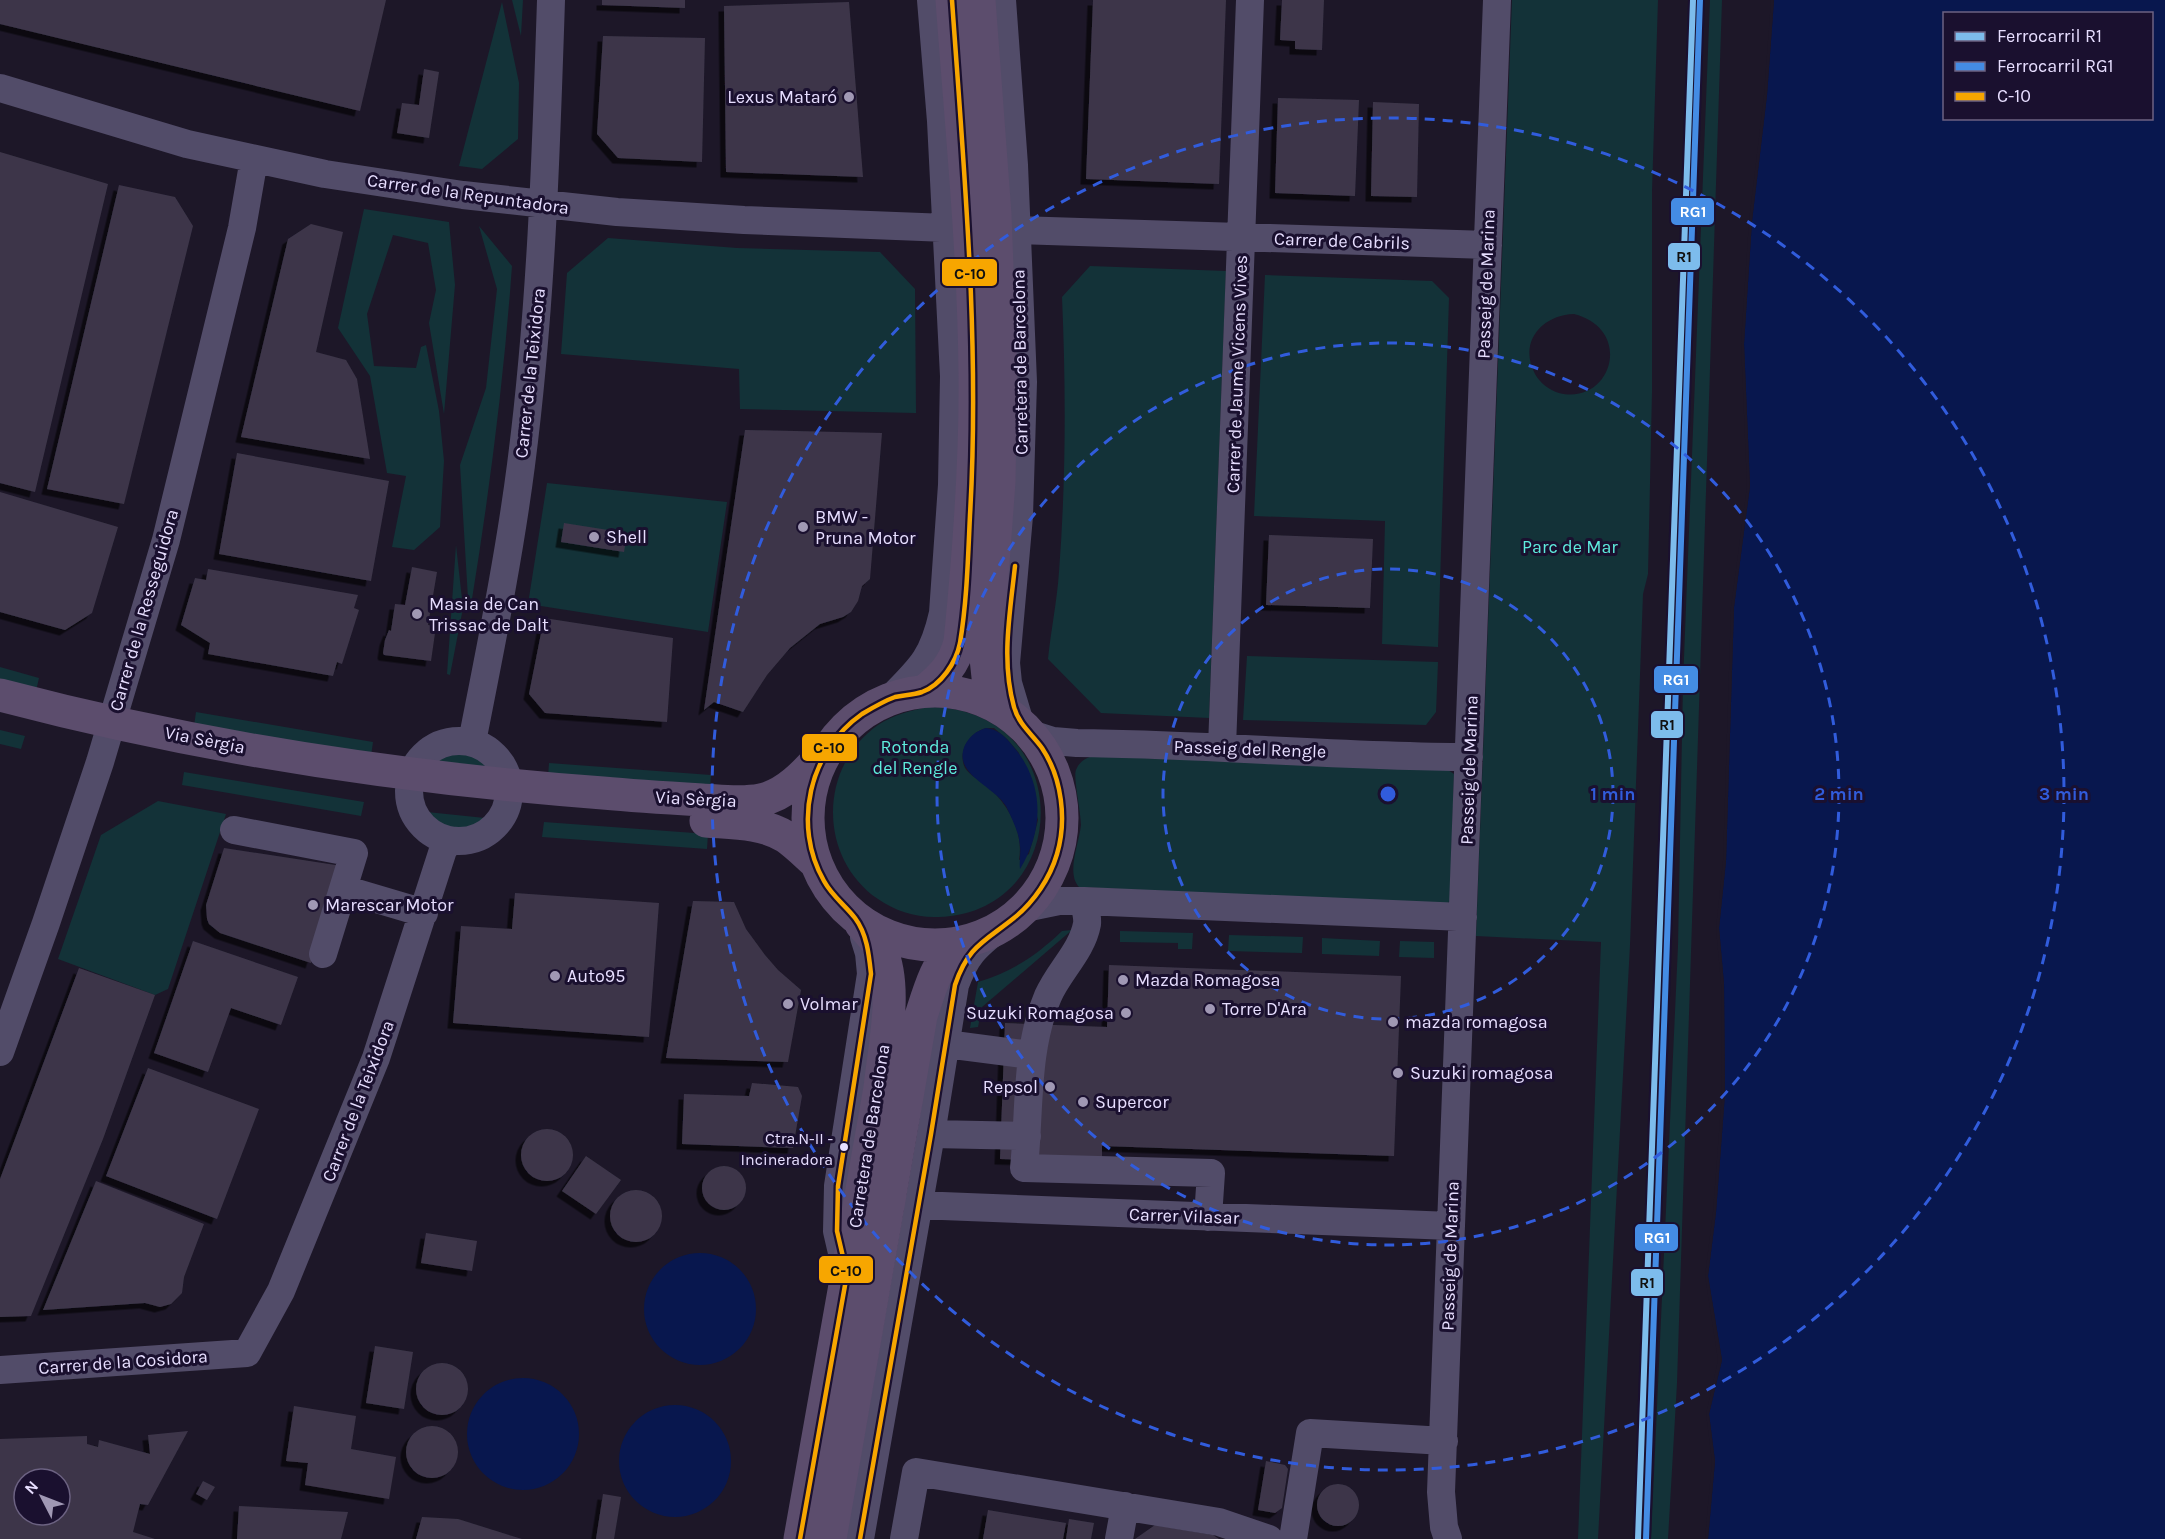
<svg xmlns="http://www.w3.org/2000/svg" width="2165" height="1539" font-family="Karla,sans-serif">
<defs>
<filter id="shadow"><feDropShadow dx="-5.5" dy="5.5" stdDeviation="0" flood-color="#0009"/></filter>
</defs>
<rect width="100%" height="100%" fill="#1d1728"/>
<!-- green -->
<path fill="#133238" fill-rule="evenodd" d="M512,0H523L521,36Z
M1512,0H1658L1652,191V392L1648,574L1643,594L1630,945L1598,1539H1578L1601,942L1476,936ZM1574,314C1635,330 1611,406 1559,393C1549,390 1540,383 1535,374C1518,342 1542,315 1574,314Z
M1710,0H1722L1677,1383L1668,1539H1651L1678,946L1683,683Z
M502,2L519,83L518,139L482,169L459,166Z
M364,209L449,222L455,285L444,414L429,323L436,290L428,243L393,235L367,314L374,366L416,368L421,347L426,345L439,411L444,461L440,527L414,550L392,547L406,476L387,473L370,376L338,328Z
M479,226L512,266C504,378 490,488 472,599L468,598L460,465L486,388L497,289Z
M608,238L737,248L880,252L915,289L916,413L740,409L739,369L561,354L567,273Z
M1090,266L1226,271L1209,718L1101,713L1048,659C1051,630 1057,601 1059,572C1066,480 1066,389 1062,297Z
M1265,275L1432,281L1449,298L1438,647L1382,644L1385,521L1254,516Z
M547,483L727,502L708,632L528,604Z
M456,545L463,608L450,675L447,674Z
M1247,656L1438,662L1436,712L1426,725L1243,720Z
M0,667L39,678L36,691L0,682Z
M929,707C1078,708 1075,913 938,917C917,918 895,911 878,899C818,858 818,767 878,725C893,715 911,710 929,707ZM986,728H994L1007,739L1019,753L1038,820L1029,854L1019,860C1024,832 1008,804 987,786C980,780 970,776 965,768C957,752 970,732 986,728Z
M196,712L373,742L371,756L194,726Z
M0,730L25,736L21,749L0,744Z
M457,753L475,757L491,770L434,763L447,756Z
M1093,756L1448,770L1454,774L1450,901L1445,905L1079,887C1066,873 1079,844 1081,825C1081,812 1073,777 1076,770C1079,762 1085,758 1093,756Z
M549,763L711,775L710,788L548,777Z
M184,772L364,802L361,816L182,785Z
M158,801L226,814L168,989L155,995L58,959L101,835Z
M427,812L485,818C467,833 441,833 427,812Z
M544,822L708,834L707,849L542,837Z
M1072,930L982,1007L978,1027L970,1028L978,982C1012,972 1037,955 1062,931Z
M1120,931L1193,933L1192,949H1178V943L1120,942Z
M1229,935L1303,937L1302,953L1228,951Z
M1322,938L1380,941L1379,956L1322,954Z
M1400,941L1434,942V958L1399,957Z"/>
<!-- water -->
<path fill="#08174e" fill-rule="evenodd" d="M1774,0H2165V1539H1708L1715,1461L1709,1414L1722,1360L1708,1276L1716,1212L1725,1094L1724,984L1719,928L1726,861L1734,607L1750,486L1744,344L1752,221L1767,95ZM1944,14H2152V118H1944Z
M986,728C997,729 1005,736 1012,745C1044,781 1045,829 1020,869C1019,861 1021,854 1020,846C1019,832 1012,819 1006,806C994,786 952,774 965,745C970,736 976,731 986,728Z
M644 1309a56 56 0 1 1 112 0a56 56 0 1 1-112 0Z
M467 1434a56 56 0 1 1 112 0a56 56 0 1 1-112 0Z
M619 1461a56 56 0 1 1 112 0a56 56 0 1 1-112 0Z"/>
<!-- pier -->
<path fill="#1d1728" d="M1771,0H1774L1767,95L1752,221L1744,344L1750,486L1734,607L1726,861L1719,928L1724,984L1725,1094L1716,1212L1708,1276L1722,1360L1709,1414L1715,1461L1708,1539H1705L1712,1461L1706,1414L1718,1360L1705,1276L1713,1212L1722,1093L1721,984L1716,928L1723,861L1731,607L1747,486L1741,343L1749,221L1764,95Z"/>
<!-- building -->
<path fill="#3c3649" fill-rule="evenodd" filter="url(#shadow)" d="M0,0H386L360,111L0,24Z
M602,0H685V8L602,5Z
M1093,0H1226L1219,184L1086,179Z
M1282,0H1324L1322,50L1295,49V41L1280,40Z
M849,2L863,177L726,172L724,6Z
M603,36L705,38L702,162L618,158L597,134Z
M424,69L439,72L429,138L397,133L402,103L419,105Z
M1278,98L1359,100L1355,196L1275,193Z
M1373,102L1419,104L1417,197L1371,196Z
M0,152L108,184L35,492L0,483Z
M119,185L175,197L193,226L124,504L47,489Z
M311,224L343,232L316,352L346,360L357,379L370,459L241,437L288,239Z
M745,430L882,433L870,579L862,586L858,601L851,612L843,617L820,624L790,648L767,675L743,712L714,702L704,710Z
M237,453L389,481L371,581L219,554Z
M0,492L118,527L92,613L65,630L0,612Z
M564,523L627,533L624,552L561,542Z
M1269,535L1373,539L1370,608L1266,605Z
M412,567L437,572L428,625L436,626L431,661L384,655L383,653L385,640L389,630L391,631L395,604L405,605Z
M208,569L358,595L354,608L359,610L342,664L337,662L333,676L208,654L210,643L181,625L195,578L206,580Z
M544,618L673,638L667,722L545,713L529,694Z
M224,848L342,866L311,963L220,933L209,924L207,919L206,905Z
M515,893L659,903L649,1037L453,1023L461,926L512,929Z
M693,901L734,902L746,929L765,955L778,970L801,990L788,1062L666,1058Z
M193,941L298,977L281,1025L231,1008L208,1072L154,1053Z
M1109,965L1401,976L1394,1156L1102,1146V1162L1000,1159L1005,1023L1107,1027Z
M79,968L155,995L103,1139L31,1316L0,1317V1179Z
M148,1068L259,1109L217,1219L106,1176Z
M752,1083L798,1087L802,1096L793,1148L682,1144L684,1094L749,1096Z
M521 1155a26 26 0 1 1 52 0a26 26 0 1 1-52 0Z
M586,1156L621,1180L596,1214L562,1191Z
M702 1188a22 22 0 1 1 44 0a22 22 0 1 1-44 0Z
M96,1181L204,1224L184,1277L182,1293L171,1304L160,1307L145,1303L43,1310Z
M610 1216a26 26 0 1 1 52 0a26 26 0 1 1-52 0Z
M426,1233L477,1241L472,1271L421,1263Z
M375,1346L413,1352L404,1409L366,1403Z
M416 1389a26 26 0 1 1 52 0a26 26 0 1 1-52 0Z
M294,1406L356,1416L351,1449L396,1457L389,1499L305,1485L308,1463L286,1461Z
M406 1452a26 26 0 1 1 52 0a26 26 0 1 1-52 0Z
M188,1431L148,1505L140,1504L133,1532L155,1539H0V1439L87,1436V1444L98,1447L99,1440L150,1454L148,1435ZM24,1479H60V1515H24Z
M1266,1461L1285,1465L1288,1469L1282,1508L1275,1513L1258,1510Z
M203,1481L215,1487L207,1500L196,1494Z
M1317 1505a21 21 0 1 1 42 0a21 21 0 1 1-42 0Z
M603,1494L621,1497L614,1539H596Z
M239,1506L348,1512L341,1539H237Z
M988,1510L1066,1523L1063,1539H983Z
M422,1517L458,1519L522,1539H416Z
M1069,1519L1094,1523L1091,1539H1066Z
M1155,1525L1213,1535L1219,1539H1135Z"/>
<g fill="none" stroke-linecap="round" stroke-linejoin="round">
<!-- minor -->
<path stroke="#524c69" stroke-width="28" d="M1002,0L1014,165L1023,382L1019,516L1006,663L1008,683L1020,723
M0,88L187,144L325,174L463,195L617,212L744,220L947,228
M1017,230L1488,245
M891,698C922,667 933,657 943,613L952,485L954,376L941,121L931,0
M1031,734L1053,741L1077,743C1208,744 1338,757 1469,757
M409 791a50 50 0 1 1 100 0a50 50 0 1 1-100 0Z
M472,742C490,650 509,558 521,465C541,311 546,156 551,0
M1222,747L1250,0
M234,830L354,853L323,954
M343,889L424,913
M1084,901C1085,908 1088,917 1087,924C1082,951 1059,971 1048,996C1025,1050 1030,1110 1024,1168L1211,1173L1208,1217
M1025,908L1059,901H1084L1463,917
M946,1044L1031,1055
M0,1052L46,923L100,762L166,540L242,228L254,159
M931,1134L1027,1136
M917,1205L1451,1226
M846,1270L837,1231L838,1186L871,974L869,953L864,937
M0,1370L247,1353L281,1291L376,1058L443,850L450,840
M860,1539L931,1134L955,985C966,955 975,947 999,928
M904,1539L916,1472L1219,1522L1269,1539
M1119,1539L1125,1506
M1293,1539L1310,1433L1444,1441
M1448,1539L1444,1527L1441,1492L1497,0"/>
<!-- major -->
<path stroke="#5c4d6d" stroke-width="33" d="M979,0L995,214L1001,373L999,482L986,658L988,677L999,708
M808 818a127 127 0 1 1 254 0a127 127 0 1 1-254 0Z
M925,691C943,676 954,665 960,642C969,553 976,465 975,375C974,250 961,125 952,0
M0,695C197,747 400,778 603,793C636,796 669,798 702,800C721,801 742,804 761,800C789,794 809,769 828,748
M706,821C732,823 762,822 786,837C796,844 805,853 815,862
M800,1539L880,1088C884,1047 898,988 881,950C877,940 869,932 861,924
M830,1539L921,1016C929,991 937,962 957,943"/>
<!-- bus-1 casing -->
<g stroke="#1a102f" stroke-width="9">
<path id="bus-1" d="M800,1539L847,1274L837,1231L838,1186L871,974C869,955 867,934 855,918C845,905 832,896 824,881C792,825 809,751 862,714C872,708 884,701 895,697C904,695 913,695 922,692C941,685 956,663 960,643C967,601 968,557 970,515C980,343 964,171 952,0
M860,1539L931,1134L955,985C968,946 984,942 1014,918C1034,902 1050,878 1057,854C1067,820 1062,778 1042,748C1032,734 1019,725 1014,707C1001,661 1010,613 1015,566"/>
</g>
<!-- bus-1 -->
<use href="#bus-1" stroke="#f7a600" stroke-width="4.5"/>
<!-- rail-1 casing -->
<g stroke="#1a102f" stroke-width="10">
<path id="rail-1" d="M1638,1539L1693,0"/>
</g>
<!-- rail-2 casing -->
<g stroke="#1a102f" stroke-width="10">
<path id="rail-2" d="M1646,1539L1700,0"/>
</g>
<!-- rail-1 -->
<use href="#rail-1" stroke="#7dbcec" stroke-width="6"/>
<!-- rail-2 -->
<use href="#rail-2" stroke="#448ce4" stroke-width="6"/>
</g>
<!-- distance rings -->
<g fill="none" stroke="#315cdc" stroke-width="3" stroke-dasharray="10 8">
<circle cx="1388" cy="794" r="225"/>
<circle cx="1388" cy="794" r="451"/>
<circle cx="1388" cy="794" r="676"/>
</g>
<!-- markers -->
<g fill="#a098b4" stroke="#1a102f" stroke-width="2">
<circle cx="849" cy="97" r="6"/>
<circle cx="803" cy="527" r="6"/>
<circle cx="594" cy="537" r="6"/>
<circle cx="417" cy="614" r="6"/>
<circle cx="313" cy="905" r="6"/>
<circle cx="555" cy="976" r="6"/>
<circle cx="1123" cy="980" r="6"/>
<circle cx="788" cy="1004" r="6"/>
<circle cx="1210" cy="1009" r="6"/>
<circle cx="1126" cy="1013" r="6"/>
<circle cx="1393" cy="1022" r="6"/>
<circle cx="1398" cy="1073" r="6"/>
<circle cx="1050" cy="1087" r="6"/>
<circle cx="1083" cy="1102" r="6"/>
</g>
<circle fill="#e7deff" stroke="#1a102f" stroke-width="2" cx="844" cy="1147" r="5"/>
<g text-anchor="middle" stroke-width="6" stroke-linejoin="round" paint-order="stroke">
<!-- bus labels -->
<g font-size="16" fill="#e7deff" stroke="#1a102f" text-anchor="end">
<text x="833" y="1144">Ctra.N-II -<tspan x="833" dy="21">Incineradora</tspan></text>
</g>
<!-- poi labels -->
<g font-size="18" fill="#e7deff" stroke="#1a102f" text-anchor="start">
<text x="837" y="103" text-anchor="end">Lexus Mataró</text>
<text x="815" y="523">BMW -<tspan x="815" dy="21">Pruna Motor</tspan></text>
<text x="606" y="543">Shell</text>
<text x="429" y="610">Masia de Can<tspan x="429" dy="21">Trissac de Dalt</tspan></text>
<text x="325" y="911">Marescar Motor</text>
<text x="567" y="982">Auto95</text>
<text x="1135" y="986">Mazda Romagosa</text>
<text x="800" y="1010">Volmar</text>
<text x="1222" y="1015">Torre D'Ara</text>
<text x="1114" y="1019" text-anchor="end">Suzuki Romagosa</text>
<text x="1405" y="1028">mazda romagosa</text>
<text x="1410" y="1079">Suzuki romagosa</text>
<text x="1038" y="1093" text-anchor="end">Repsol</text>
<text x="1095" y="1108">Supercor</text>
</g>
<!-- street labels -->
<g font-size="18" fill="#e7deff" stroke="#1a102f">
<text transform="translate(468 194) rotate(8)" y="6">Carrer de la Repuntadora</text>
<text transform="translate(1342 241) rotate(2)" y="6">Carrer de Cabrils</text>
<text transform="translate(1486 284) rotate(-88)" y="6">Passeig de Marina</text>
<text transform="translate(1020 362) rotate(-91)" y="6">Carretera de Barcelona</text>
<text transform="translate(530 373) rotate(-84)" y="6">Carrer de la Teixidora</text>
<text transform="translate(1237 374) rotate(-88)" y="6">Carrer de Jaume Vicens Vives</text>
<text transform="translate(144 610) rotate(-74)" y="6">Carrer de la Resseguidora</text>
<text transform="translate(205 740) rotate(11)" y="6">Via Sèrgia</text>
<text transform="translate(1250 749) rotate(2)" y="6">Passeig del Rengle</text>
<text transform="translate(1469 770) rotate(-88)" y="6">Passeig de Marina</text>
<text transform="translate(696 799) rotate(3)" y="6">Via Sèrgia</text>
<text transform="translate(358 1101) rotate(-69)" y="6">Carrer de la Teixidora</text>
<text transform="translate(869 1136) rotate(-81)" y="6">Carretera de Barcelona</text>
<text transform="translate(1184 1216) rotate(2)" y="6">Carrer Vilasar</text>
<text transform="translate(1450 1256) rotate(-88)" y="6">Passeig de Marina</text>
<text transform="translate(123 1362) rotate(-4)" y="6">Carrer de la Cosidora</text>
</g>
<!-- park labels -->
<g font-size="18" fill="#5eecdd" stroke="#1a102f">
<text x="1570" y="553">Parc de Mar</text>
<text x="915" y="753">Rotonda<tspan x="915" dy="21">del Rengle</tspan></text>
</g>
</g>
<circle cx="1388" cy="794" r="9" fill="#315cdc" stroke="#1a102f" stroke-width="3"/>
<g font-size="18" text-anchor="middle" font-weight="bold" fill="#315cdc" stroke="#1a102f" stroke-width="6" stroke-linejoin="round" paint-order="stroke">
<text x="1613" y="800">1 min</text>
<text x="1839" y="800">2 min</text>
<text x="2064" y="800">3 min</text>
</g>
<g stroke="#1a102f" stroke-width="2">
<rect x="1670" y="197" width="45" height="29" rx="6" fill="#448ce4"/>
<rect x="1667" y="242" width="34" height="29" rx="6" fill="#7dbcec"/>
<rect x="941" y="258" width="57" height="29" rx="6" fill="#f7a600"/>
<rect x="1653" y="665" width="46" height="29" rx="6" fill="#448ce4"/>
<rect x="1650" y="710" width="34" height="29" rx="6" fill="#7dbcec"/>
<rect x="801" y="733" width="57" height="29" rx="6" fill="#f7a600"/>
<rect x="1634" y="1223" width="45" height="29" rx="6" fill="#448ce4"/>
<rect x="818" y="1255" width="56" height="29" rx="6" fill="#f7a600"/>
<rect x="1630" y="1268" width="34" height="29" rx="6" fill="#7dbcec"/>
</g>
<g font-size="16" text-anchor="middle" font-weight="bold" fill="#fff">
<text x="1693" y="217">RG1</text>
<text x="1676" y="685">RG1</text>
<text x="1657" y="1243">RG1</text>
</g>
<g font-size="16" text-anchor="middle" font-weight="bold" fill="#111">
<text x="1684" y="262">R1</text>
<text x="970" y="279">C-10</text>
<text x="1667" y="730">R1</text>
<text x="829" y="753">C-10</text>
<text x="846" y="1276">C-10</text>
<text x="1647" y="1288">R1</text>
</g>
<!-- legend -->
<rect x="1943" y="12" width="210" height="108" fill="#1a102f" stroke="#6c6282" stroke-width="1.5"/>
<rect x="1955" y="32" width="30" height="9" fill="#7dbcec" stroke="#6c6282" stroke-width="1.5"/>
<text x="1997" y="42" font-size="18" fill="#e7deff">Ferrocarril R1</text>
<rect x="1955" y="62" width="30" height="9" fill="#448ce4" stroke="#6c6282" stroke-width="1.5"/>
<text x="1997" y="72" font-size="18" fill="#e7deff">Ferrocarril RG1</text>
<rect x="1955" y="92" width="30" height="9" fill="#f7a600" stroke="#6c6282" stroke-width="1.5"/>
<text x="1997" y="102" font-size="18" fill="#e7deff">C-10</text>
<!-- north arrow -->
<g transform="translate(42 1497) rotate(312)"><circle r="28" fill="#1a102f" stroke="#6c6282" stroke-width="1.5"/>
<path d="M0-4.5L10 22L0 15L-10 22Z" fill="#a098b4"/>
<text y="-9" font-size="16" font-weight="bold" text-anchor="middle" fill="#e7deff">N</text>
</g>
</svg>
